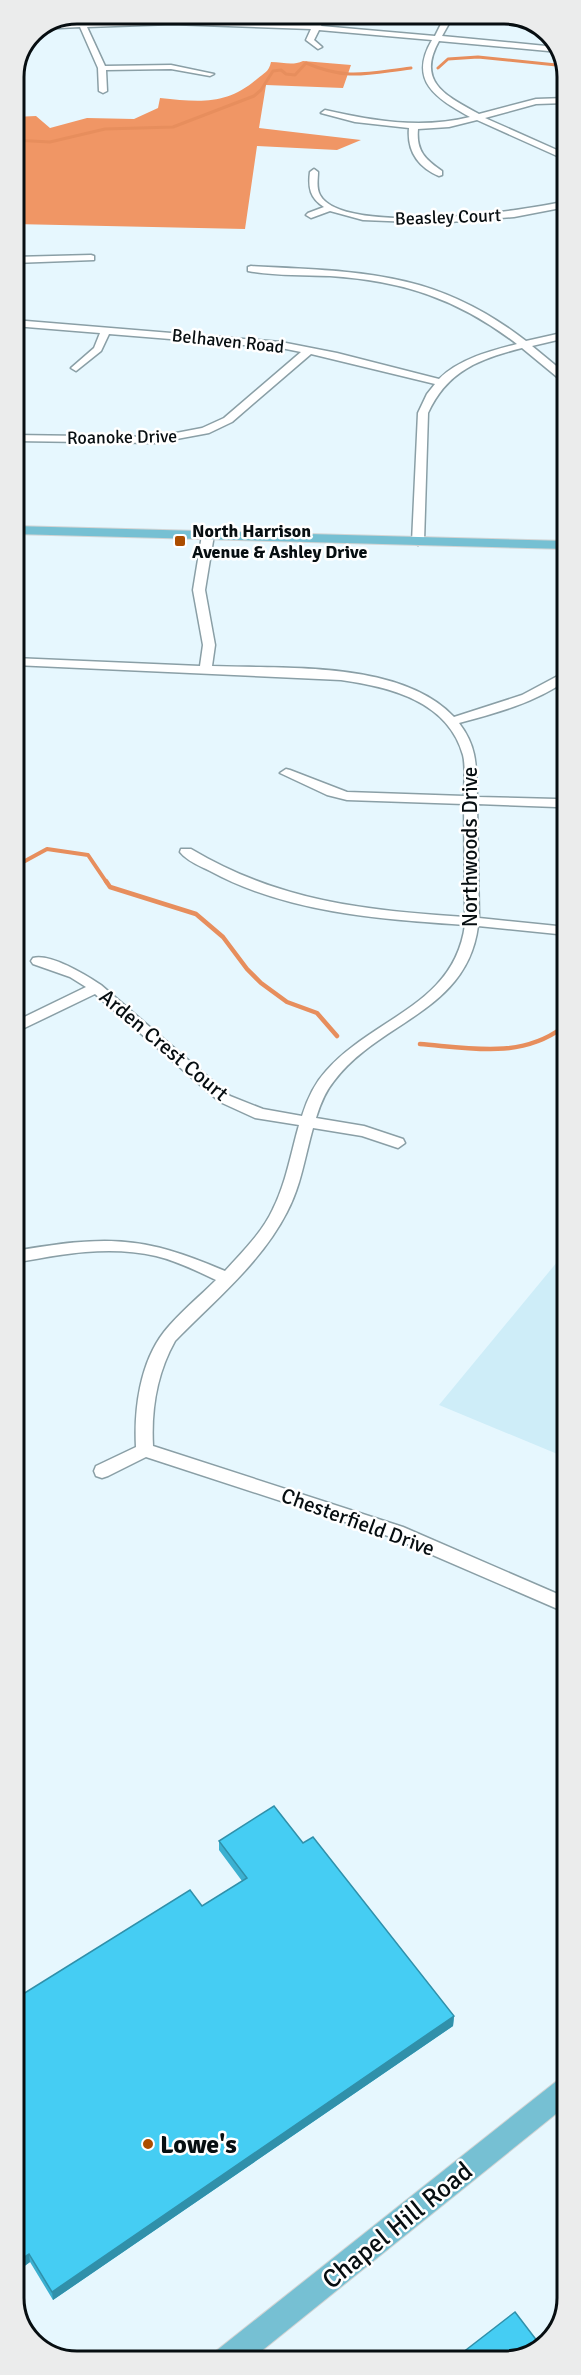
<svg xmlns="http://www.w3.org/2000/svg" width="581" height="2375" font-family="Signika,sans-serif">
<rect width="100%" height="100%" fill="#e6f7fe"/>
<!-- built -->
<path fill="#ceedf8" d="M567,1250V1458L439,1405Z"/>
<!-- forest -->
<path fill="#f09665" d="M303,61L351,65L343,88L266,85L259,128L361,140L337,150L257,146L245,229L14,224V216L22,192L14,191V117L36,116L50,128L87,118L134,119L158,108L160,98C198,102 226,106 257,79C264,73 269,72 271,62C283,62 292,66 303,61Z"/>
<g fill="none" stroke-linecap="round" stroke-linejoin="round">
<!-- stream-far2 -->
<path stroke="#e78e5d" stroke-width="3" d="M438,68L448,59L478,57L566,66
M14,140L50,142L105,129L173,127L254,96L261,90L273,71L281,70L286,74L295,75L306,63C348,81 368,73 411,68"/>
<!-- stream-far1 -->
<path stroke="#e78e5d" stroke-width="4" d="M14,867L47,849L88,855L107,883"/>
<!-- stream -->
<path stroke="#e78e5d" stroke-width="4.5" d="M106,881L110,887L196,914L223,937L247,969L261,983L287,1002L317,1013L337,1036
M420,1044C469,1048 520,1059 562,1028"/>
<!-- minor casing -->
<g stroke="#8a9fa6" stroke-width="3">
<path id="minor" d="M319,14H327L321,26L435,36L443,20L439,14H447L451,20L442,36L556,47L559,52L439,41C416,82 446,96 479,114L536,99L566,98V103L536,104L485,118L566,154V160L477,120L449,127L418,129C416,151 425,159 442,171V175L439,176C418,167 407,151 409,128L355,122L321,113L325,110C373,121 422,129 470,117C436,98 408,81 432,40L319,30L314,40L322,47L318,49L306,40L311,29L172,24L87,27L105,66L171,65L214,74L210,76L171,69L106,70L107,91L103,93L99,91L98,68L80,27L40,29C56,22 76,23 93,22C166,16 241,19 314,25Z
M314,169L318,172C318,179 316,188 320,195C343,237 525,211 566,201V207L514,217L437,223L363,220L330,211L311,218L306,215L308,213L324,207C310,198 308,188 310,172Z
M91,255L94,256V260L14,263V257Z
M251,266C360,272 435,270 526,341L566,332V338L532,346L566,374V382L562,381L522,348C479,359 447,371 428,413L424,542L418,545L412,542L418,413L427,394L435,384L311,354L232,422L209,433L155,443L14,441V435L155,437L202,428L224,418L301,352L281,348L109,334L101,351L76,371L71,368L94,348L100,333L14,326V320L281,342L337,353L439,379C459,359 490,351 517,344C458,299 404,281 330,276C303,275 274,276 248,271V267Z
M208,532L214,535L205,590L215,645L212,666C283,669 401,660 454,717L522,695L567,671V680C534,703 497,713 459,723C478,748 476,767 477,797L556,799L567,802V810L556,807L477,804L479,918L567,927V935L478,926C467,1012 379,1021 334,1081C325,1092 320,1105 316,1118L364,1126L403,1139L405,1143L398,1148L362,1136L313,1128C305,1156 301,1186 287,1212C261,1263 214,1301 175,1341C157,1373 151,1410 153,1446L403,1527L567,1598V1613L391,1537L146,1457L108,1476L102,1478L96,1476L94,1471L96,1466L136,1447C134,1409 140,1363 164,1332C179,1313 199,1297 216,1280C197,1271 177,1261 156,1256C109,1245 61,1254 14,1263V1251C104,1236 140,1234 225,1271C242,1252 262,1233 273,1209C286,1183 291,1153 299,1125L255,1118L220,1102L95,994L14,1033V1022L86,987L70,977L33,964L31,961L33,958C50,953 86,975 101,985L230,1096L263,1109L302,1116C307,1100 314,1084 326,1071C373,1017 454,1006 465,925C379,919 287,913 210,871C200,866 187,861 180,852L181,849H191C280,902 364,910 465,917L464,804L347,800L327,795L280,773L286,769L290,770L347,792L464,796C464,783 466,767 463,755C448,701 390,687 341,680L14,665V658L200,666L203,645L193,590L202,535Z"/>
</g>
<!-- major casing -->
<g stroke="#d2d4d4" stroke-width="2">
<path id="major" d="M14,526L567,541V549L14,534Z
M567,2076V2105L249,2361H212L216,2351L558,2080Z"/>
</g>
<!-- minor -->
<use href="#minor" fill="#fff" fill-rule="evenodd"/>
<!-- major -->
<use href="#major" fill="#76c0d3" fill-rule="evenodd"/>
</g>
<!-- wall -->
<path fill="#3bb0d1" d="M219,1841L303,1843L454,2016L453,2026L53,2300L30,2262L15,2273L202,1906L242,1881L219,1850Z"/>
<!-- shaded-wall -->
<path fill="#3090aa" d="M454,2016L453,2026L53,2300L52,2292Z
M29,2254L30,2262L15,2273V2263Z"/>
<!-- building -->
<path fill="#45cdf3" stroke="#3090aa" stroke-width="1.5" d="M274,1806L303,1843L313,1837L454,2016L52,2292L29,2254L15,2263V1999L190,1890L202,1906L247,1878L219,1841Z
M515,2312L541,2346L516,2360H453Z"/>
<!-- markers -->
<g fill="#ac4d00" stroke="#fff" stroke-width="2">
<rect x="174" y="535" width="12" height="12" rx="3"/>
<circle cx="148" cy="2144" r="6"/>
</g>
<g text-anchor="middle" stroke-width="5" stroke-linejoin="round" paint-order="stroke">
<!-- far-street labels -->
<g font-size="18" fill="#070e11" stroke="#fff">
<text transform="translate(448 217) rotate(-2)" y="6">Beasley Court</text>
<text transform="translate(228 341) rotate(6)" y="6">Belhaven Road</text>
<text transform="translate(122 437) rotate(-1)" y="6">Roanoke Drive</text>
</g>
<!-- far-poi labels -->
<g font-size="18" font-weight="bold" fill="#070e11" stroke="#fff" text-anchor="start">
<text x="192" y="537">North Harrison<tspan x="192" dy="21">Avenue &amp; Ashley Drive</tspan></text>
</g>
<!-- street labels -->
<g font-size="21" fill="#070e11" stroke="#fff">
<text transform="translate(470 847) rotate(-90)" y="7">Northwoods Drive</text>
<text transform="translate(164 1045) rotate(40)" y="7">Arden Crest Court</text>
<text transform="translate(358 1522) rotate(20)" y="7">Chesterfield Drive</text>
</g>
<!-- near-poi labels -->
<g font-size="26" font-weight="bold" fill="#070e11" stroke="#fff" text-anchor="start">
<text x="160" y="2153">Lowe's</text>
</g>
<!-- near-street labels -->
<g font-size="26" fill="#070e11" stroke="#fff">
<text transform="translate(397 2225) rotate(-39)" y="9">Chapel Hill Road</text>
</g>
</g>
<!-- crop -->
<path d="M0 0H581V2375H0ZM77 24H504A53 53 0 0 1 557 77V2298A53 53 0 0 1 504 2351H77A53 53 0 0 1 24 2298V77A53 53 0 0 1 77 24Z" fill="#ebecec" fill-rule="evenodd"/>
<path fill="none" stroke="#070e11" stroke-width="3" d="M77 24H504A53 53 0 0 1 557 77V2298A53 53 0 0 1 504 2351H77A53 53 0 0 1 24 2298V77A53 53 0 0 1 77 24Z"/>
</svg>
